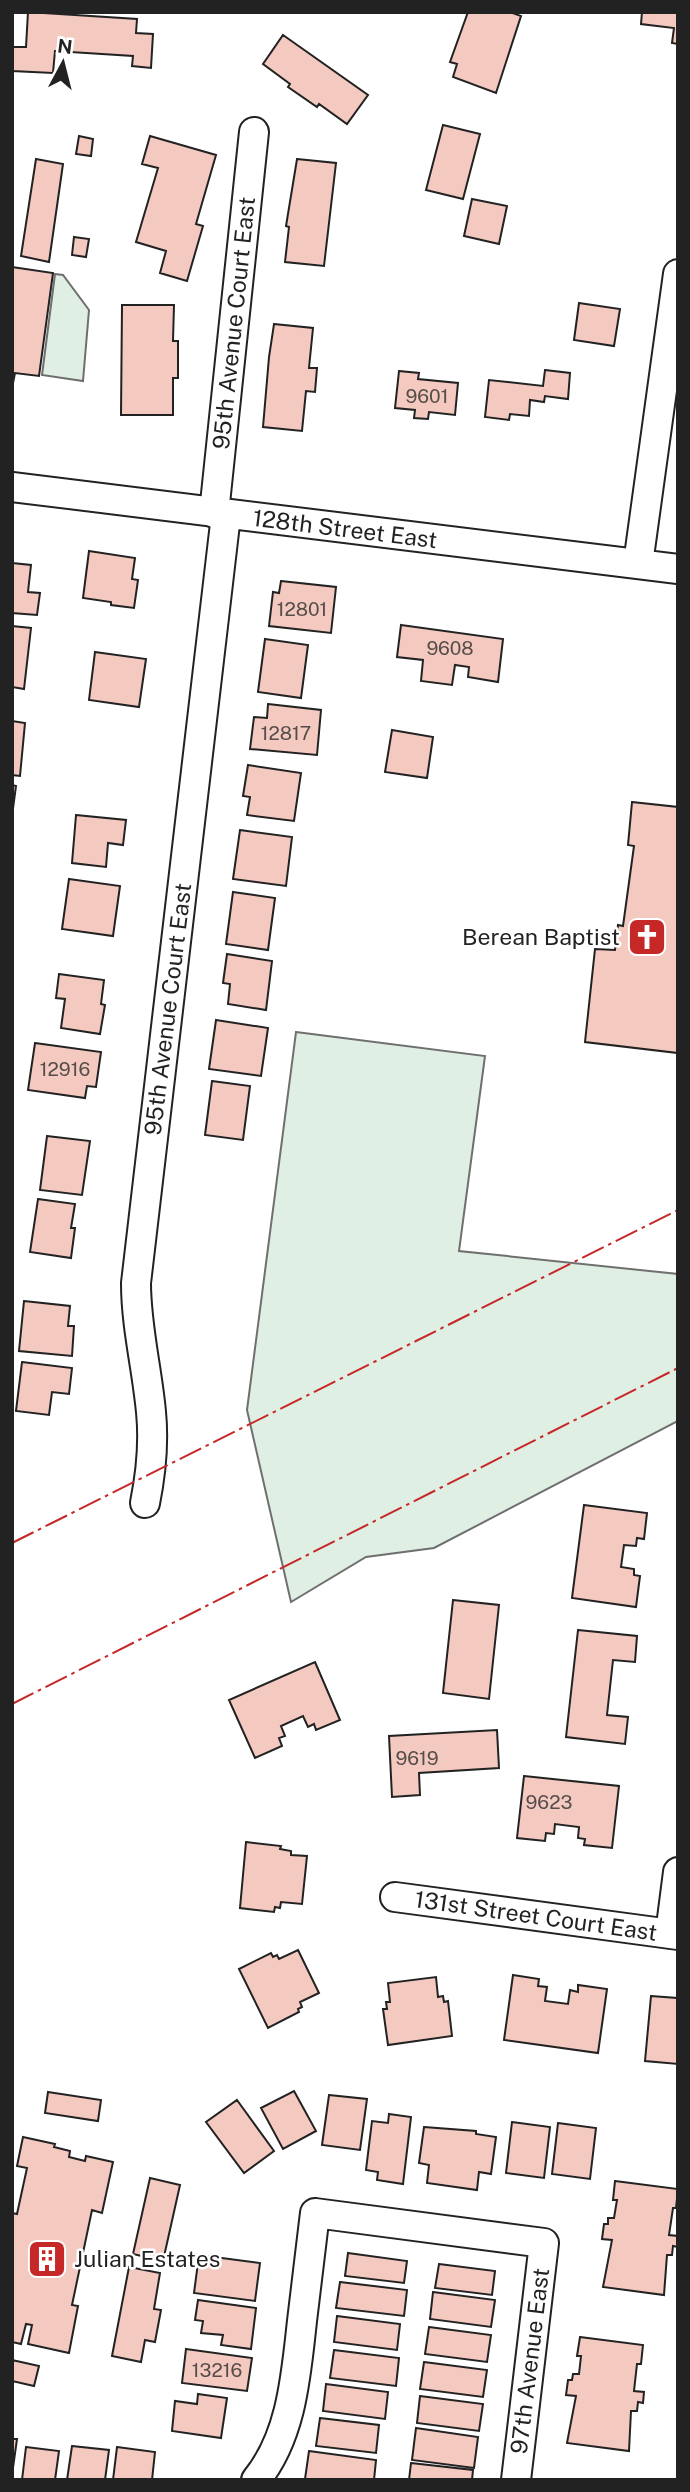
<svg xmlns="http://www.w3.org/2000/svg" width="690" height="2492" font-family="'Public Sans',sans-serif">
<rect width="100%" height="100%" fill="#fff"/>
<!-- green -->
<path fill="#e0efe3" stroke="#6f6f6f" stroke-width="2" d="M55,274L63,275L89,310L83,381L42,375Z
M296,1032L485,1056L459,1251L678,1274V1421L434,1548L366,1557L291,1602L247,1410Z"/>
<!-- building -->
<path fill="#f3c9c0" stroke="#222" stroke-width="2" d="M28,12L137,19L136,33L153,34L151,68L132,66L133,56L55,51L53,73L12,71V47H26Z
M468,12H510L521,16L496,93L453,77L457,64L450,62Z
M642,12H678V44L672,43L674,28L641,24Z
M283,35L368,95L347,124L319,104L317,107L288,87L290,84L263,64Z
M443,125L480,134L463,199L426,190Z
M79,136L93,139L91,156L76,154Z
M150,136L216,155L196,224L203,226L187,281L160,273L166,251L136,242L158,168L142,164Z
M36,159L63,164L49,262L21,256Z
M297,159L336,163L324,266L285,262L289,227L286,226Z
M472,199L507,206L499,244L464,236Z
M74,237L89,239L86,257L72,255Z
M12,267L53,273L39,376L15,373L13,383Z
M579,303L620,309L614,346L574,340Z
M122,305H174L173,341H178V378H173V415H121Z
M274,324L313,328L309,368H317L315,392L306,391L302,431L263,427L269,357Z
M545,370L570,373L568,399L545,396L544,402L530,400L529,416L510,414L509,420L485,417L489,380L543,386Z
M399,371L419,373L418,379L458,383L455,415L429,412L428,419L414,418L415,410L395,408Z
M89,551L135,558L132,579L138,580L134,608L111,605V602L83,598Z
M12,563L31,565L28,592L40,593L37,615L12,613Z
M281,581L336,587L331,633L269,626L273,592L279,593Z
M401,625L503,639L498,682L468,677L469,667L455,665L452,685L421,681L423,660L397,657Z
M12,626L31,628L24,689L12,687Z
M265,639L308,645L301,698L258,692Z
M95,652L146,659L139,707L89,700Z
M268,704L321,710L317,755L250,749L254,717L267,718Z
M12,721L25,723L20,776L12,775Z
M392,730L433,737L427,778L385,772Z
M248,765L301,773L294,821L247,815L250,797L243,796Z
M12,785L16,786L12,816Z
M632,802L678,807V1053L585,1042L595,949L615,950L618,925L623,926L634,846L628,845Z
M76,815L126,820L123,845L108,843L106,867L72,863Z
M240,830L292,837L286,886L233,879Z
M69,879L120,886L113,936L62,929Z
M233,892L275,898L268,950L226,944Z
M227,954L272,961L266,1010L228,1004L230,984L223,983Z
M59,974L104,980L101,1004L105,1005L100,1034L61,1028L65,999L56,998Z
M216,1020L268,1028L261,1076L209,1069Z
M35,1043L101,1052L96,1087L87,1086L85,1098L28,1090Z
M212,1081L250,1086L243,1140L205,1135Z
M47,1136L90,1141L82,1195L40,1190Z
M38,1199L75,1204L71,1228H75L71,1258L30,1252Z
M24,1301L70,1306L68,1326H74L72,1356L19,1351Z
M22,1362L72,1368L69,1394L52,1392L49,1415L16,1411Z
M584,1505L647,1513L644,1539L637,1538L636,1546L624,1545L621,1567L634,1569V1575L640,1576L636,1607L572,1598Z
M453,1600L499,1605L489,1699L443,1693Z
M578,1630L637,1636L635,1662L613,1660L607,1715L628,1717L625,1744L566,1737Z
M315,1662L340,1720L316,1730L314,1724L308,1727L303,1716L281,1726L285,1736L279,1738L282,1746L255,1758L229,1700Z
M497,1730L499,1768L419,1773L420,1795L392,1797L389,1736Z
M524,1776L619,1786L612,1848L584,1845L585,1839L578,1838L579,1827L555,1824L554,1834L546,1833L545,1841L517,1838Z
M246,1842L281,1846L280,1849L291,1851V1855L307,1856L302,1904L281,1902L280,1908L275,1907L274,1912L240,1908Z
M298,1950L319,1993L300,2002L302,2007L298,2009L299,2012L268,2028L239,1969L271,1953L273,1957L277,1955L279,1959Z
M513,1975L539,1979L538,1986L547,1987L545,2001L568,2004L570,1990L578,1992V1985L607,1989L598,2053L504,2040Z
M436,1977L438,1997L443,1996L444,2002L448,2001L452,2036L388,2045L383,2009H387L386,2002H390L388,1983Z
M651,1996L677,1998L678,2064L645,2061Z
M294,2091L316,2131L283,2149L261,2108Z
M48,2092L101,2100L98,2121L45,2113Z
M329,2095L367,2099L360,2150L322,2145Z
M237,2100L274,2151L244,2173L206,2122Z
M389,2114L411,2117L403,2184L377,2180L378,2172L366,2170L372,2121L388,2123Z
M512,2122L550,2127L544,2178L506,2173Z
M558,2123L596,2128L590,2179L552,2174Z
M424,2127L476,2131V2134L496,2137L491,2174L479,2172L477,2190L427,2183L429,2165L419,2163Z
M23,2137L55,2144L54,2147L70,2151L69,2157L85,2161L86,2156L113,2162L102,2213L92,2210L72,2305L78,2306L69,2353L28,2344L32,2325L26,2324L21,2344L12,2342V2213L17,2214L27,2168L17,2166Z
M150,2178L180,2185L163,2261L133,2254Z
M615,2181L678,2189L676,2208H673L669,2235L678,2236V2247L673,2246L672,2255H667L664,2295L603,2287L612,2240L602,2239L604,2224H608V2218H614L617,2200H613Z
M348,2253L407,2261L404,2283L345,2276Z
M199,2255L260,2263L255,2301L194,2293Z
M439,2264L495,2271L492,2295L435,2288Z
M129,2267L160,2273L154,2309L161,2310L155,2342L145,2340L141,2362L112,2356Z
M340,2282L407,2290L404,2316L336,2308Z
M433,2292L495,2300L491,2327L430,2319Z
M198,2300L256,2308L251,2349L221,2345L223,2335L201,2333L203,2321L195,2320Z
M337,2316L400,2324L397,2350L334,2342Z
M429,2327L491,2335L487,2362L425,2354Z
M580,2337L643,2345L641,2364H637L634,2391L644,2392L643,2403L638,2402L637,2411H631L629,2451L567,2443L576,2396L566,2395L568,2380H572L573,2374H579L581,2356H577Z
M186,2349L252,2358L247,2391L182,2383Z
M334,2350L399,2358L396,2386L330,2378Z
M12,2360L39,2366L34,2386L12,2381Z
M424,2362L487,2370L483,2397L420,2389Z
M326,2384L388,2392L385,2419L323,2411Z
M198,2394L227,2398L221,2438L172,2431L175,2401L197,2404Z
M420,2396L483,2404L479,2431L417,2423Z
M320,2418L379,2425L376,2453L316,2446Z
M416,2428L478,2437L474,2468L412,2460Z
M12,2439H17L12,2475Z
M72,2446L109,2450L105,2480H67Z
M26,2447L59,2451L55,2480H22Z
M117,2447L155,2452L152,2480H113Z
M309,2451L376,2460L374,2480L305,2479Z
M411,2463L473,2470L472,2480H409Z"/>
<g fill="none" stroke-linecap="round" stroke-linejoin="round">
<!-- minor casing -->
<g stroke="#222" stroke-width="32">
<path id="minor" d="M12,487L678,569
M214,513L254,132
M638,564L678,274
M145,1503C151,1473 154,1442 151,1412C147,1368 136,1327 136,1283L226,515
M395,1897L678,1935
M670,1934L678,1872
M256,2480C292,2436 296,2375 302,2321C306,2285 311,2249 315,2213L544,2243L516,2480"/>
</g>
<!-- minor -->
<use href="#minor" stroke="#fff" stroke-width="28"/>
<!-- power -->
<path stroke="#c62828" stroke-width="2" stroke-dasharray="24 5 3.5 5" stroke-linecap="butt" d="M12,1543L678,1210
M12,1704L678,1368"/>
</g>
<!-- icons -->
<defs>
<g id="church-square" transform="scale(2.0125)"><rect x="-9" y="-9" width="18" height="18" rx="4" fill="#c62828" stroke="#fff"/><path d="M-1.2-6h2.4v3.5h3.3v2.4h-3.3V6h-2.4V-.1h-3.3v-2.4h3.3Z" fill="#fff"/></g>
<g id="building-square" transform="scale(2.0125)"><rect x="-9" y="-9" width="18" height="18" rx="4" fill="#c62828" stroke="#fff"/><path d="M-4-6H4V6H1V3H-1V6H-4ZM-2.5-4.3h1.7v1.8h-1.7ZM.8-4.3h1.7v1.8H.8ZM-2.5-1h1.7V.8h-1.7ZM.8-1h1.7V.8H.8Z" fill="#fff"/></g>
</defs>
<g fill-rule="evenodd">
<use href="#church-square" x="647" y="937"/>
<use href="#building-square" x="47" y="2259"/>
</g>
<g text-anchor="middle" stroke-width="5" stroke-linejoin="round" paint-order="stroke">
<!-- number labels -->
<g font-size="19" fill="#564c4a">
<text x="427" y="403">9601</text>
<text x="302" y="616">12801</text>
<text x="450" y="655">9608</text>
<text x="286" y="740">12817</text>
<text x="65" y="1076">12916</text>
<text x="417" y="1765">9619</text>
<text x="549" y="1809">9623</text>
<text x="217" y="2377">13216</text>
</g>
<!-- street labels -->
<g font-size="23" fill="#222" stroke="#fff">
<text transform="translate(234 323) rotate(-84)" y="8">95th Avenue Court East</text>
<text transform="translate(345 529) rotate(7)" y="8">128th Street East</text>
<text transform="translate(168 1009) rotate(-83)" y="8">95th Avenue Court East</text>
<text transform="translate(536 1916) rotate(8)" y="8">131st Street Court East</text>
<text transform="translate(530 2361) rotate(-83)" y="8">97th Avenue East</text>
</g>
<!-- poi labels -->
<g font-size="23" fill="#222" stroke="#fff" text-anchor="end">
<text x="620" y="945">Berean Baptist</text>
<text x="74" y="2267" text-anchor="start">Julian Estates</text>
</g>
</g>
<!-- border -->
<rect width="690" height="2492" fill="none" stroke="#222222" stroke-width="28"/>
<!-- north arrow -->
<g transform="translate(63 63) rotate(7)" stroke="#ffffff" stroke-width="5" paint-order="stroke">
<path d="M0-5L12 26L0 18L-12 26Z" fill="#222222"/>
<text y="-10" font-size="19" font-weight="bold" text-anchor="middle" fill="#222222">N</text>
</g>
</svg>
